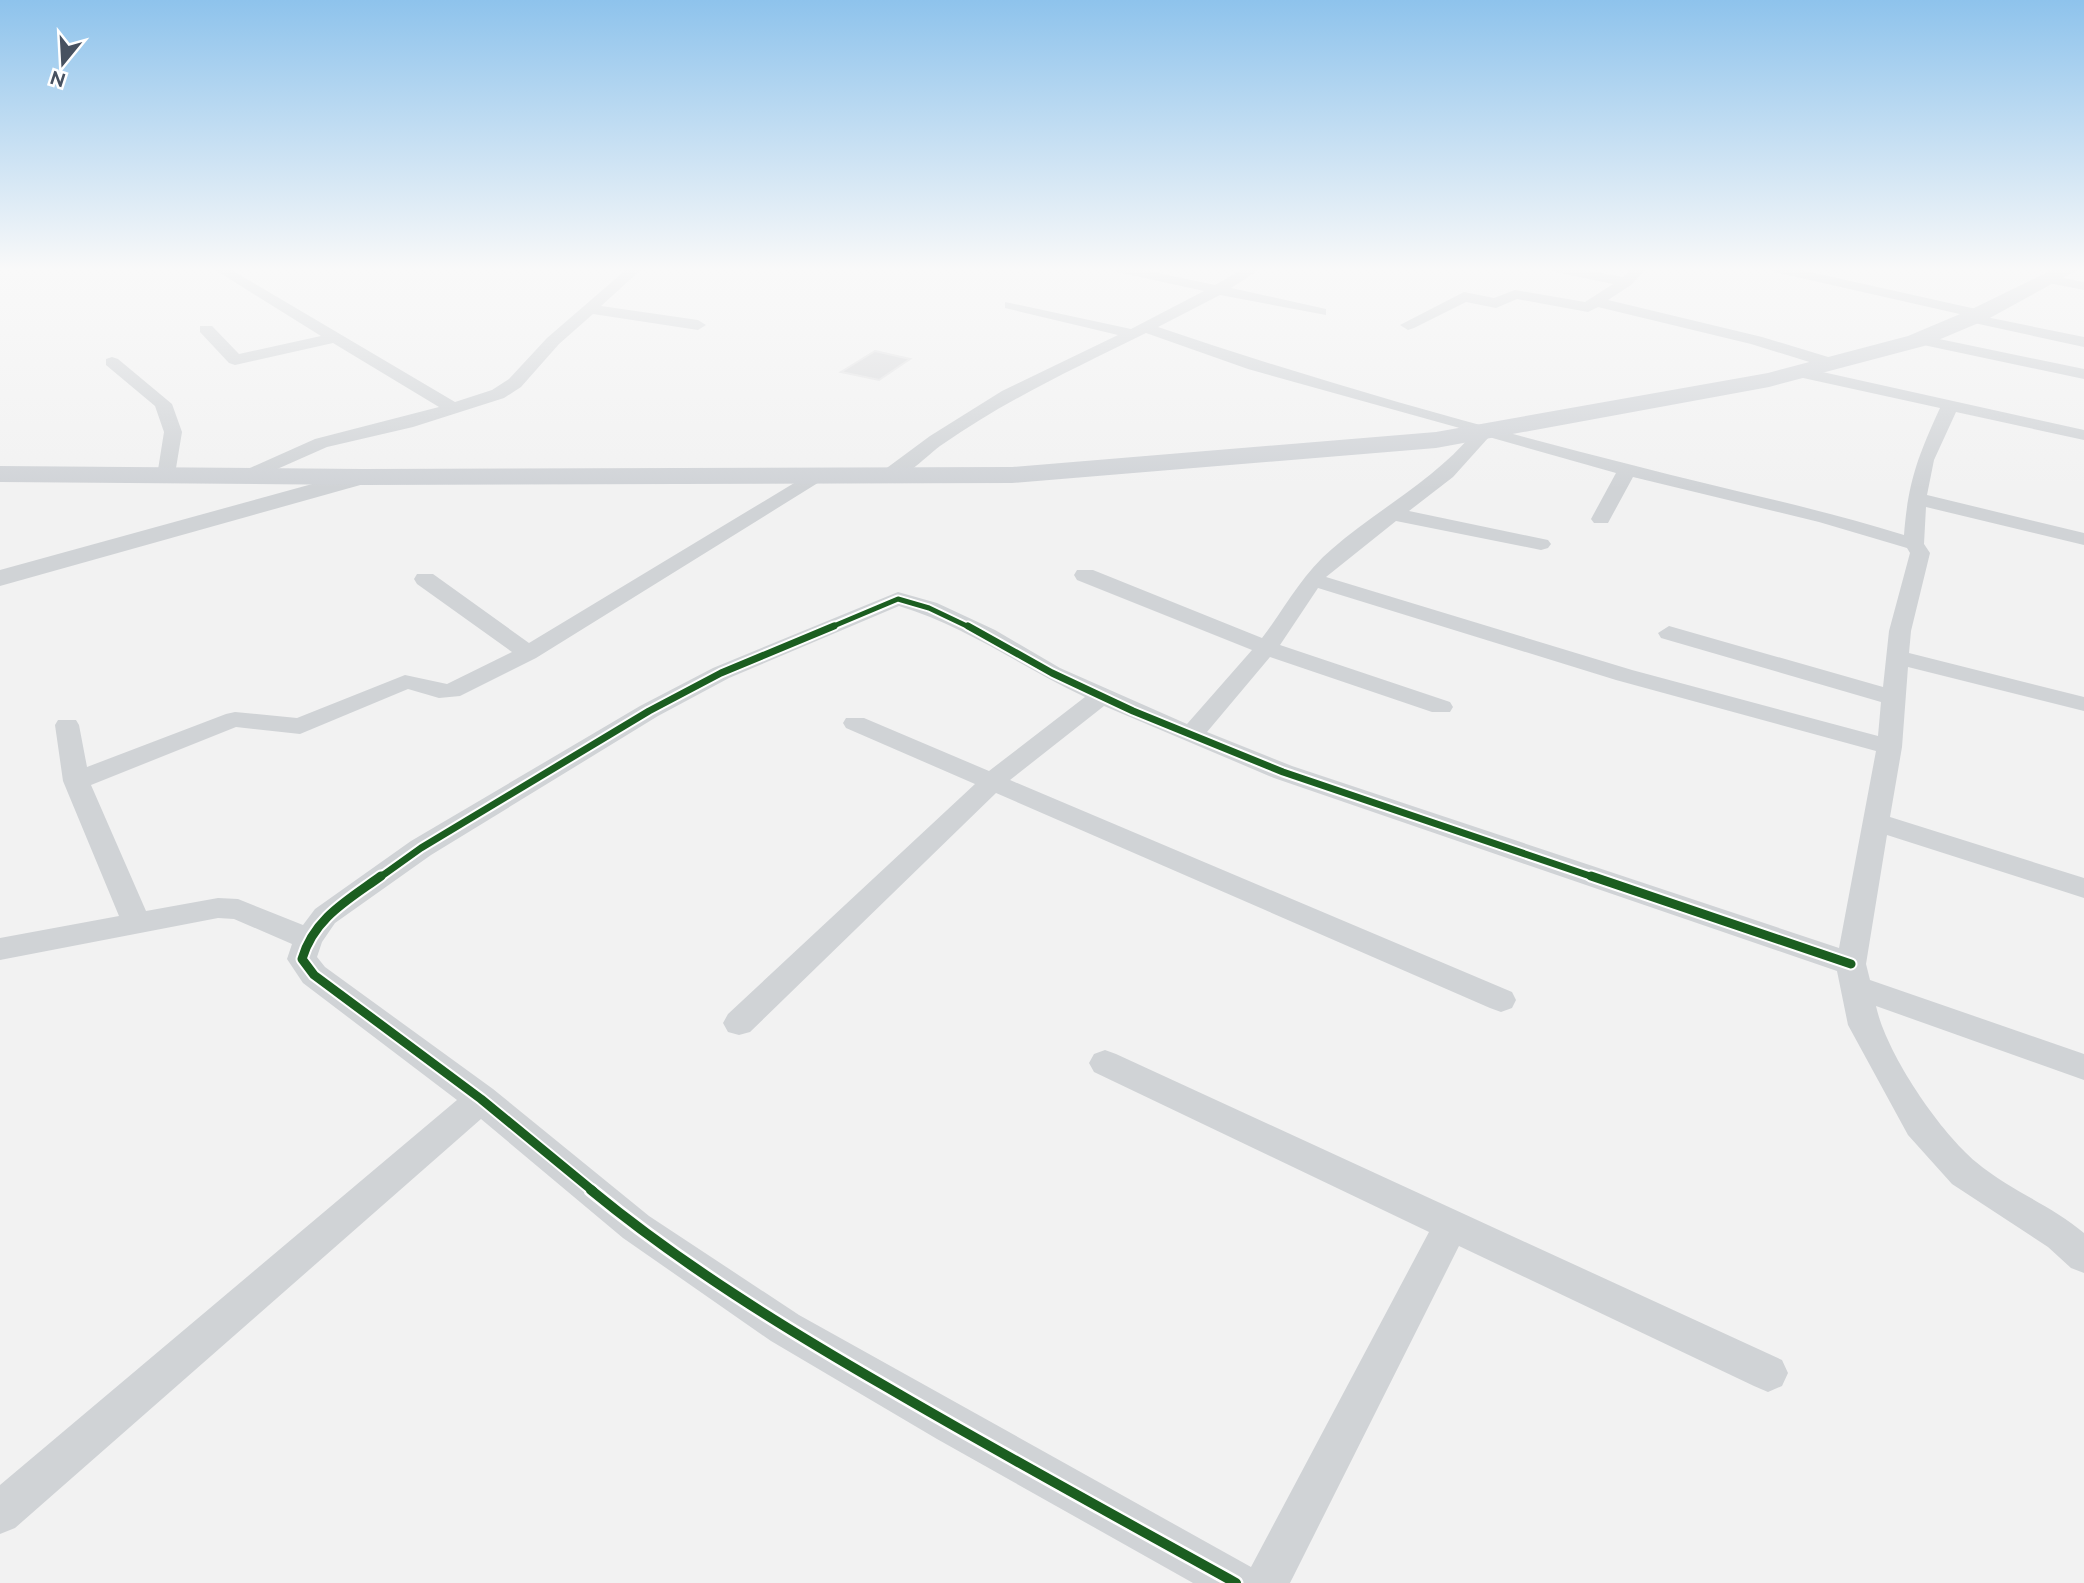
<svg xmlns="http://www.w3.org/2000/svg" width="2084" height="1583" font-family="Raleway,sans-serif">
<rect width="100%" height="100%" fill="#f2f2f2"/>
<!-- building -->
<path fill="#d9dadc" stroke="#e4e4e5" stroke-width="2" d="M875,351L910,359L879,380L841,372Z"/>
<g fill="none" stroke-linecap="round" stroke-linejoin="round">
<!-- service -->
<path fill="#d0d3d6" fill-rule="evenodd" d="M1976,268H1983L1978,271L1975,269Z"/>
<!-- minor -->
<path fill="#d0d3d6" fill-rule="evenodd" d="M212,268H228L455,402L492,390L509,379L547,338L628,268H643L601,306L698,320L706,325L698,330L593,314L559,344L521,387L504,398L413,427L327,447L248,482L238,476L241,472L315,439L439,407L333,343L235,365L229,363L200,332V326H212L239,354L321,336Z
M1110,268H1135L1215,285L1245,268H1262L1231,288L1326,309V315L1220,295L1158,327C1314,380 1473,425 1632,465C1723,489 1814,507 1904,535C1908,482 1918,456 1940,408L1794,376V368L1800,367L2084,430V440L1956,412L1934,460L1927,495L2084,533V545L1926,507L1924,544L1930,553L1911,631L1909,653L2084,697V711L1908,667L1902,747L1890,817L2084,878V898L1887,835L1866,964L1870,980L2084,1054V1080L1876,1006C1886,1053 1939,1131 1976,1162C2009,1190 2051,1205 2084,1233V1273L2071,1268L2048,1247L1952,1184L1908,1135L1848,1025L1837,971L1274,778L1104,706L1010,780L1512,992L1516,1000L1512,1008L1501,1012L1490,1008L996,793L750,1032L739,1035L728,1032L723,1023L728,1014L975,784L846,728L843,723L846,718H864L989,771L1085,697C1023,668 966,626 899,606L729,678L658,716L431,855L335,923L322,942L317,957L325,967L493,1089L649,1216L799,1315L1251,1567L1429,1232L1094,1072L1089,1063L1094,1054L1105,1050L1116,1054L1782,1360L1788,1373L1782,1386L1768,1392L1754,1386L1459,1246L1290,1583H1193L937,1439L771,1341L623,1238L481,1119L15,1528L0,1534V1485L457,1100L303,983L287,959L292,944L234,919L218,918L0,960V938L119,916L63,781L55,725L58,720H76L79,725L87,767L226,714L235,712L297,718L405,675L447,684L512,652L417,584L414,579L417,574H433L529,643L814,471L821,473L824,477L821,481L536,658L460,696L439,698L408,689L300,734L236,727L91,785L146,911L218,898L238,899L303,925L315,909L411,841L640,706L713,668L898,592L937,603L995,630L1060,668L1187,724L1252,650L1077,580L1074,575L1077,570H1093L1262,638C1285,608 1302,574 1332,549C1379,508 1434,481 1474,432L1248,369L1146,333C1077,367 1006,400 943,444C926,455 901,486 880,481L877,477L880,473L930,436L1002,391L1118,335L1005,308V302L1131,329L1204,291L1117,272ZM1489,437L1616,473L1591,519L1594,523H1608L1633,477L1819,522L1907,548L1910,553L1889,631L1883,687L1669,626L1658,633L1661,638L1881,702L1878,736L1632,670L1326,577L1396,521L1541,550L1548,548L1551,544L1548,540L1409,511L1453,477ZM1318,588L1616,680L1876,751L1839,948L1292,766L1207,732L1270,657L1432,712H1450L1453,707L1450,702L1280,645Z
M1548,268H1575L1623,277L1632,268H1647L1631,285L1608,300L1762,337L1838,360L1840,364L1832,369L1751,344L1598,307L1588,312L1517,299L1496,308L1466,302L1414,328L1408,330L1400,325L1464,292L1494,298L1515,290L1585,302L1613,284L1555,272Z
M1768,268H1792L1985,311L1986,317L2084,337V347L1965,321L1964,315L1775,272Z
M2048,275L2084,282V290L2043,282V276Z
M1920,335L2084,369V379L1914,343V337Z
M112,357L118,359L172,404L182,432L174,480L167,482L157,476L164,432L155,406L106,365V359Z"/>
<!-- tertiary -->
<path fill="#d0d3d6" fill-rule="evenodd" d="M363,470L371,472L374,477L371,482L0,586V570Z"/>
<!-- secondary -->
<path fill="#d0d3d7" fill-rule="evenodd" d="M2056,268H2081L1988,319L1924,346L1769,387L1436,448L1012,483L363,485L0,482V466L363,469L1012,467L1436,432L1768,373L1908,336L1972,309Z"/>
<!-- cycleway-far3 casing -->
<g stroke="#fff" stroke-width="9">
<path id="cycleway-far3" d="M829,628L898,599L929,608L971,628"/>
</g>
<!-- cycleway-far2 casing -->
<g stroke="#fff" stroke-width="11">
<path id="cycleway-far2" d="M968,626L1052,673L1133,711L1283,772L1596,878
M379,878L421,848L649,711L721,673L834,626"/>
</g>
<!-- cycleway-far1 casing -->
<g stroke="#fff" stroke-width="13">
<path id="cycleway-far1" d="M381,876C348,900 314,918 302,959L314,975L481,1099L593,1191
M1591,876L1851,964"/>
</g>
<!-- cycleway casing -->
<g stroke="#fff" stroke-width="15">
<path id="cycleway" d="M591,1190C682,1265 783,1327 885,1386C1001,1454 1119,1518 1236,1583"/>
</g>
<!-- cycleway-far3 -->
<use href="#cycleway-far3" stroke="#1b5e20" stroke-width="5"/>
<!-- cycleway-far2 -->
<use href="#cycleway-far2" stroke="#1b5e20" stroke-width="7"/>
<!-- cycleway-far1 -->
<use href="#cycleway-far1" stroke="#1b5e20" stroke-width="9"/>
<!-- cycleway -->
<use href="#cycleway" stroke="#1b5e20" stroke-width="10"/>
</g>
<!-- sky -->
<linearGradient id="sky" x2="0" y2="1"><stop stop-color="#8ec3ec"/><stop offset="0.55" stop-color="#f9f9f9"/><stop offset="1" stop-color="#f9f9f9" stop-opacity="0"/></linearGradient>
<rect width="2084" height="489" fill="url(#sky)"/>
<!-- north arrow -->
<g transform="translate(63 63) rotate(198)" stroke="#ffffff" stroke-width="5" paint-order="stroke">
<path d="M0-5L12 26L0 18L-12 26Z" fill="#475160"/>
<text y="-10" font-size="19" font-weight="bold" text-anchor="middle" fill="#475160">N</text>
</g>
</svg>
